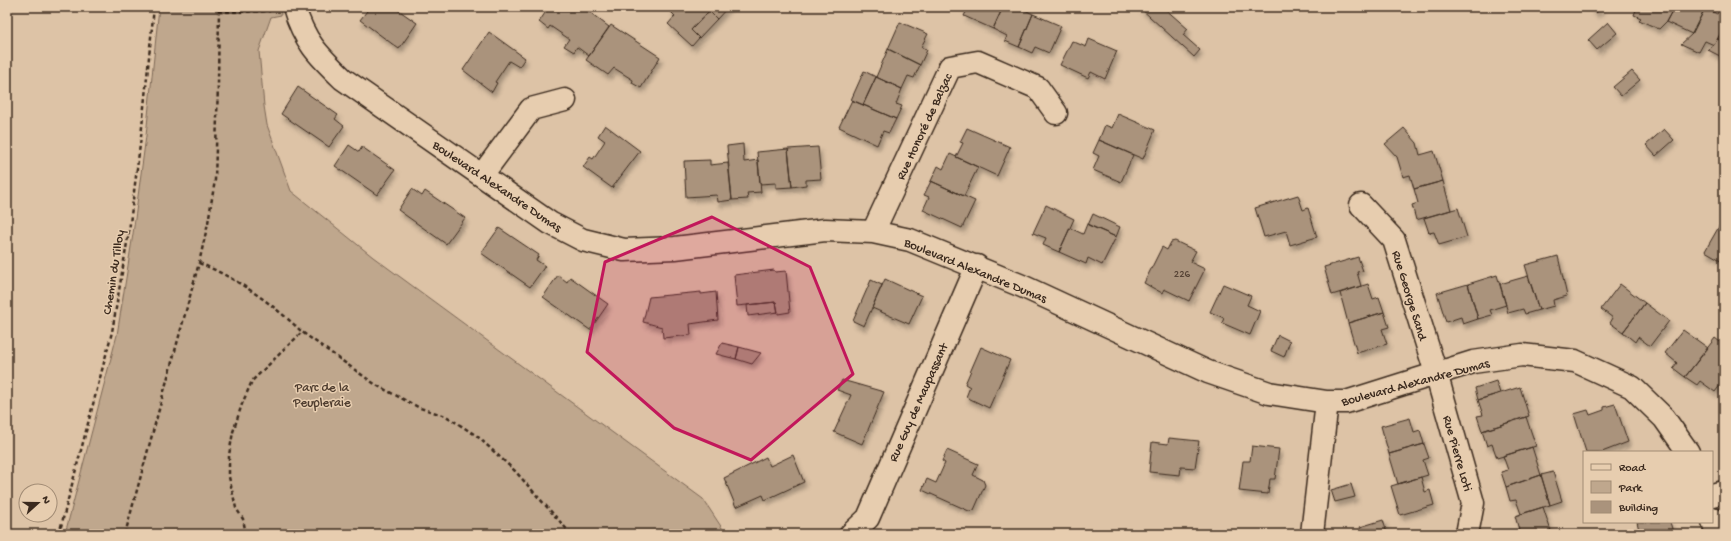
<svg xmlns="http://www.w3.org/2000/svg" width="1731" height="541" font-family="'Gochi Hand',sans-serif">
<defs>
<filter id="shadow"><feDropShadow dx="2.5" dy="4.5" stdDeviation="2" flood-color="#0004"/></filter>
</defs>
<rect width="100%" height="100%" fill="#ddc3a6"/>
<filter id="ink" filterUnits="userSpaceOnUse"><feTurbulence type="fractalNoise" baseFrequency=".025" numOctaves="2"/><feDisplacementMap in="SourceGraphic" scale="8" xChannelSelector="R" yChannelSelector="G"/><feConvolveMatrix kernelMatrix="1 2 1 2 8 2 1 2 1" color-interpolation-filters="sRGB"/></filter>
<g filter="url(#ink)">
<!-- green -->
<path fill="#bfa78d" stroke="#7d6856" d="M159,7H280L281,15L271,17L259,51L264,106L267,125L291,191L373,257L703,499L726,534H65L117,335L133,234L146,136Z"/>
<!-- building -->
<path fill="#aa937c" stroke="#3b2a1e" filter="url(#shadow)" d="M370,7H394L417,23L399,49L360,20Z
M549,7H583L609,27L589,56L577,47L574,52L564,46L569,39L550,26L548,29L539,22Z
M674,7H705L709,11L691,30L699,38L692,46L668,24L675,16L670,11Z
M705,7H713L709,11Z
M713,7H728L717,19L709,11Z
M961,7H1003L993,29L964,16L967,10Z
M1003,7H1019L1033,14L1019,47L1005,41L1007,36L993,29Z
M1139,7H1163L1188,29L1183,35L1200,50L1194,57Z
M1591,7H1603L1596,13Z
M1637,7H1674L1666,22L1659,29L1639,20L1641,18L1634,15Z
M1674,7L1705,8L1692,34L1666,22Z
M1705,8L1717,14L1720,10L1724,12V27L1714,45L1705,41L1699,52L1681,44L1692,34Z
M709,11L717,19L699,38L691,30Z
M1033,14L1061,26L1049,53L1035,47L1032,53L1019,47Z
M900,22L928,34L921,47L927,50L920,65L888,49Z
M1608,22L1617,33L1597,50L1588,40Z
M611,25L660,57L641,88L632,83L633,80L614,68L608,75L586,60Z
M1724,27V42L1718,39Z
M489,32L525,58L519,67L509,61L495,82L497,83L492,92L463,70Z
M1089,39L1117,51L1105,79L1091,72L1088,78L1060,65L1072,41L1086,47Z
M1718,39L1724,42V58L1708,50Z
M888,49L920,65L914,78L908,76L902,89L876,77Z
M864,71L876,77L863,105L851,100Z
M1632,71L1640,80L1621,96L1613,87Z
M876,77L902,89L896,104L902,106L896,119L863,105Z
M298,87L338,115L335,119L344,126L329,147L281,114Z
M852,100L896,119L889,133L883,131L877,145L839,127Z
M1118,114L1155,130L1143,159L1099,140L1105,125L1112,128Z
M605,125L640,151L612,188L583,167L590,157L593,159L605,141L598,136Z
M967,128L1010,147L997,176L956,157L963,143L960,142Z
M1404,128L1417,143L1420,155L1434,151L1443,181L1414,189L1410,175L1403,177L1397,157L1385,144Z
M1664,129L1674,140L1656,156L1646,145Z
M1099,140L1133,155L1121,182L1093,170L1099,156L1093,153Z
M743,144L744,162L758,160L761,192L747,193L748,199L732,200L727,146Z
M349,145L359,152L362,147L395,170L377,195L335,166Z
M818,147L821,179L806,180V185L792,187L788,149Z
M788,149L792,187L776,188V183L760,184L757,152Z
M950,154L978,167L964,196L931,181L938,166L943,169Z
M710,160V165L728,163L732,200L718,202L717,195L686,197L684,161Z
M931,181L975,201L962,228L923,210L929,197L924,195Z
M1443,181L1451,210L1416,220L1412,205L1418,203L1414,189Z
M412,189L422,196L425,191L465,218L446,244L398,210Z
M1298,195L1303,210L1308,208L1317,237L1290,245L1286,231L1264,237L1255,208Z
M1046,205L1074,219L1059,252L1043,245L1046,238L1033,233Z
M1458,208L1467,237L1439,245L1434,232L1429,233L1424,218Z
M1093,214L1120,227L1116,237L1088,225Z
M1721,223L1724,225V262L1705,251Z
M1087,224L1116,237L1102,265L1088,258L1086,264L1059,252L1070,228L1083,234Z
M499,228L539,255L536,260L545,266L530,287L481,253Z
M1175,241L1196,251L1190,262L1205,269L1189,301L1164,289L1162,293L1144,283L1162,247L1167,250L1171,242Z
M1558,256L1567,296L1553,300L1554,306L1539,310L1525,265Z
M1358,257L1363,271L1357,272L1361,286L1332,295L1324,267Z
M774,270L775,272L786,271L790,312L778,314L776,302L737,306L734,275Z
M558,275L567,282L570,277L608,304L590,330L543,297Z
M1497,275L1506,305L1490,310L1492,315L1478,319L1468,284Z
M1528,276L1539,310L1525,314L1523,309L1508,313L1500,284Z
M885,279L922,296L909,324L872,308Z
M871,280L882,285L864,326L853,321Z
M1223,284L1251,296L1247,305L1260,311L1250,335L1222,323L1224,318L1210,312Z
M1368,284L1373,299L1379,297L1384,312L1348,323L1340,293Z
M1468,284L1478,319L1463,324L1461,317L1446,322L1437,293Z
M1620,284L1645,303L1623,332L1610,323L1613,318L1601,309Z
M701,292V294L716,292L718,320L690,324L691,335L663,338L662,327L643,322L649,297Z
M776,302L778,312L748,316L747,305Z
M1645,303L1669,321L1650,346L1638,337L1635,342L1623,332Z
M1384,312L1389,327L1382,329L1387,344L1357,353L1348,323Z
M1683,330L1708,348L1685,377L1673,368L1677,363L1665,353Z
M1278,335L1290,341L1284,357L1271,351Z
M1715,338L1724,345V380L1715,392L1700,381L1697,385L1685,377Z
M722,343L739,347L736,359L716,354Z
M739,347L761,353L752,364L736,359Z
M981,347L1010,360L989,408L966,397L970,387L965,384Z
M842,380L884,392L862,444L834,432L851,395L837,390Z
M1496,381L1500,393L1478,400L1475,388Z
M1520,387L1529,416L1482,431L1477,416L1483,415L1478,400Z
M1615,404L1628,442L1602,452H1586L1574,414L1588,410L1590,415L1604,410V407Z
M1526,417L1536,446L1497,458L1492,444L1487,446L1482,431Z
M1410,418L1414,432L1420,430L1424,444L1389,454L1381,426Z
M1169,438L1199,441L1195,468L1181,467L1180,475L1149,472L1152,442L1168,444Z
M1424,444L1429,458L1423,460L1428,475L1398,484L1389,454Z
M1252,446L1279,449L1275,479H1270L1268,494L1239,491L1243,461H1250Z
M1532,447L1541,475L1506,487L1501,472L1508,470L1503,456Z
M947,450L978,464L973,475L983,480L985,485L974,510L969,511L922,490L927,479L936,483L945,463L942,461Z
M793,455L804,482L765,500L763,495L736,507L724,478L766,457L770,466Z
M1553,472L1562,501L1550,505L1541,475Z
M1541,475L1550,505L1521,514L1516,500L1510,501L1506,487Z
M1421,477L1425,492L1430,490L1434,505L1400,515L1391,486Z
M1351,484L1355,497L1335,502L1331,490Z
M1543,507L1552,534H1513V532L1519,530L1515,516Z
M1383,520L1387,533L1393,532V534H1362L1360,527Z
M1637,522H1670L1673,532L1666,534H1640Z"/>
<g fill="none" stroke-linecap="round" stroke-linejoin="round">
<!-- street casing -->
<g stroke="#3b2a1e" stroke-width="25">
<path id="street" d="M294,7C304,41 318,55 343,79L550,223L583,240L624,250L675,248L825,230L873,232L910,240L1022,286L1208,372L1269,393L1327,402H1346L1473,362L1522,355L1575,361L1632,387L1664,418L1688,452
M482,175L531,109L565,100
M1361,205L1394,240L1436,373L1473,503L1467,534
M873,232L950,67L978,62L1038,88L1056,113
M1712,495L1724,492
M1712,518L1717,534
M851,534L868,518L977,266
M1312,534L1327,402"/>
</g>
<!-- path -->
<path stroke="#3b2a1e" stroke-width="2.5" stroke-dasharray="4 3" stroke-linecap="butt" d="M219,12L270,11
M199,263C237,278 273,304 302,332
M59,534L112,332L129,231L141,137L154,7
M125,534L199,263L208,223L215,180L218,85L219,7
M246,534L243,519L236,508L229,477V455L233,432L242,404L252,381L302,332L376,385L420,408L446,416L477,436L515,471L571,534"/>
<!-- street -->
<use href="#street" stroke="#e7cdaf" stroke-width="22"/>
</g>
</g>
<!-- marked area -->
<path fill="#c2185b" fill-opacity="0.2" stroke="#c2185b" stroke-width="3" stroke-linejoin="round" d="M712,217L810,267L853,374L751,460L674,428L587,352L605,262Z"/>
<g text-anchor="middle" stroke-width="3" stroke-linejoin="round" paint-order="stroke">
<!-- number labels -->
<g font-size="11" fill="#574436">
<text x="1182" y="277">226</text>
</g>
<!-- street labels -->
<g font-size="13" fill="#3b2a1e" stroke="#e7cdaf">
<text transform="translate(923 126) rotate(-65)" y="5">Rue Honoré de Balzac</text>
<text transform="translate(498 185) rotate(34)" y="5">Boulevard Alexandre Dumas</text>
<text transform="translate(976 269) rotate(22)" y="5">Boulevard Alexandre Dumas</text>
<text transform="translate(112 272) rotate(-81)" y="5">Chemin du Tilloy</text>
<text transform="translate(1411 295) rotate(73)" y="5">Rue George Sand</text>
<text transform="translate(1415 381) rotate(-15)" y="5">Boulevard Alexandre Dumas</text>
<text transform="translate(917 402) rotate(-66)" y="5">Rue Guy de Maupassant</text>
<text transform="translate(1459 453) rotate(74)" y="5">Rue Pierre Loti</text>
</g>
<!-- park labels -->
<g font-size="13" fill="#4f3d2f" stroke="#e7cdaf">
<text x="322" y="391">Parc de la<tspan x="322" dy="15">Peupleraie</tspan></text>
</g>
</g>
<!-- margin -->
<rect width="1731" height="541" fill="none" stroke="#e7cdaf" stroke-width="24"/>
<rect x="12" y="12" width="1707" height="517" fill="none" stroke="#3b2a1e" stroke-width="1.5" filter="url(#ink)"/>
<!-- legend -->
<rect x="1583" y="451" width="130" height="72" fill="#e7cdaf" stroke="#a28c75"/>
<rect x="1591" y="464" width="20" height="6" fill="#e7cdaf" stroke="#a28c75"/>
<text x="1619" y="471" font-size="12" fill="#3b2a1e">Road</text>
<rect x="1591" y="481" width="20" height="12" fill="#bfa78d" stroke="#a28c75"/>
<text x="1619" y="491" font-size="12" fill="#3b2a1e">Park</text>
<rect x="1591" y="501" width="20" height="12" fill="#aa937c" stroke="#a28c75"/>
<text x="1619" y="511" font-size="12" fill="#3b2a1e">Building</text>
<!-- north arrow -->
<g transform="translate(38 503) rotate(69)"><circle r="19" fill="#e7cdaf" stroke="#a28c75"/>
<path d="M0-3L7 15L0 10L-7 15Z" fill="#3b2a1e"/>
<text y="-6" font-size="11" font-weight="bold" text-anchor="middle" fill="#3b2a1e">N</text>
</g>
</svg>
